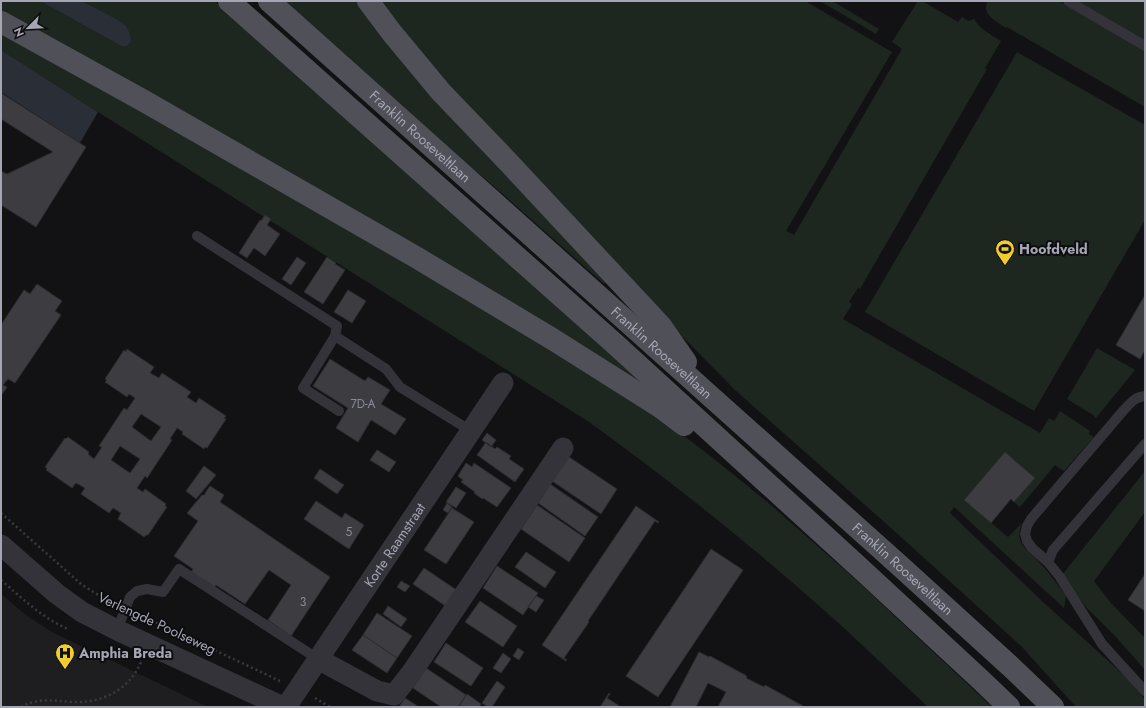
<svg xmlns="http://www.w3.org/2000/svg" width="1146" height="708" font-family="Jost,sans-serif">
<rect width="100%" height="100%" fill="#121214"/>
<!-- built -->
<path fill="#1e1e21" d="M1,594L27,616L52,632L208,707H1Z"/>
<!-- green -->
<path fill="#1e2620" d="M1,1H40L121,46H127L131,42L99,10L82,1H215L428,191L669,402L1,15Z
M282,1H360L611,284L603,283L489,182L444,145Z
M379,1H805L892,52L786,231L794,235L902,49L892,42L918,1H922L958,22L962,17L968,21L974,19C979,29 992,35 1001,41L985,68L987,69L860,289L858,288L849,302L852,304L843,319L1040,433L1049,418L1054,421L1060,411L1090,431L1089,434L1094,437L1064,471L1055,465L1020,507L1014,502L1035,478L1005,452L964,500L1008,537L1022,523C1013,546 1029,549 1041,564C1050,574 1058,585 1066,596L1064,608L954,507L950,513L1042,601L1128,679L1145,699V707H1076L1022,647L891,528L735,390L666,320L449,86Z
M820,1H835L834,2L879,29L876,34Z
M988,1H1059L1145,51V107L1007,27L1006,28C997,22 980,14 988,1Z
M1076,1H1145V41Z
M1,32L410,263L654,413L713,458L765,500L854,578L992,707H928C900,681 872,654 844,628C763,555 678,486 589,422L98,112L1,50Z
M1017,52L1145,125V220L1034,411L865,312Z
M1097,348L1135,370L1096,418L1093,415L1067,399Z
M1145,471V512L1094,581L1111,603L1145,638V670L1116,637L1085,606L1062,575Z"/>
<!-- water -->
<path fill="#292e37" d="M40,1H82L118,20L126,26L130,34L131,42L127,46H121Z
M1,50L98,112L80,143L1,92Z"/>
<!-- building -->
<path fill="#3c3c41" stroke="#2d2c30" fill-rule="evenodd" d="M1,93L86,147L36,227L1,205Z
M1,119L53,152L7,174L1,171Z
M265,215L271,219L267,225L280,234L265,256L254,248L247,258L239,253L260,220L261,221Z
M297,257L306,263L291,285L282,279Z
M327,257L336,263L335,264L345,270L323,304L304,292Z
M37,284L62,301L55,311L61,315L15,383L8,379L3,385L7,387L1,396V325L24,290L30,294Z
M348,290L366,301L352,323L334,312Z
M1145,295V350L1140,359L1116,345Z
M127,349L154,367L150,373L159,378L162,373L191,392L187,397L196,403L199,398L226,416L224,418L226,419L207,448L205,447L204,449L182,434L183,432L177,428L170,439L172,440L147,478L145,476L137,488L143,492L145,489L166,504L165,506L167,507L148,535H146L144,537L118,519L121,513L113,508L109,513L81,494L85,488L76,483L72,488L46,470L47,468L45,467L65,438L66,439L68,437L89,452L88,454L94,459L102,447L99,446L124,408L127,410L135,398L129,394L127,397L105,382L107,380L105,379L124,350L126,352ZM141,414L161,427L151,441L132,427ZM120,446L140,459L130,473L111,460Z
M330,359L365,381L368,377L390,390L381,404L406,419L395,435L371,420L358,442L336,428L348,408L313,386Z
M487,433L496,440L491,447L482,440Z
M486,442L495,449L497,447L511,456L509,459L524,469L515,482L477,455Z
M377,450L396,462L389,472L370,460Z
M1005,452L1035,478L1014,502L1011,499L991,523L964,500Z
M569,457L617,489L601,514L552,481Z
M466,463L472,467L474,463L511,488L497,507L483,498L482,499L474,493L475,492L461,482L463,480L458,476Z
M204,466L216,475L196,499L186,491Z
M320,469L344,485L337,494L314,478Z
M550,484L598,517L585,536L538,503Z
M210,486L224,495L220,502L330,577L291,636L268,620L291,585L269,570L245,604L216,585L214,588L191,573L193,569L174,556L198,521L187,513L202,495H204L206,493H205Z
M456,487L466,493L456,508L446,502Z
M316,501L342,518L345,513L364,525L349,549L304,519Z
M447,503L452,507L448,513L443,510Z
M537,505L585,538L569,562L521,529Z
M636,506L659,522L658,523L655,521L588,621L589,622L564,658L567,660L566,661L542,645Z
M452,508L474,522L446,564L424,550Z
M711,549L743,570L658,697L626,676Z
M526,552L556,572L545,588L515,567Z
M497,566L538,593L523,615L483,588Z
M424,568L458,591L447,607L413,584Z
M1145,574V611L1128,600Z
M401,581L410,586L405,592L397,587Z
M536,596L544,600L536,612L528,607Z
M480,601L517,626L503,647L465,622Z
M388,606L407,619L401,627L383,614Z
M377,613L412,636L397,658L363,635Z
M363,635L397,658L387,673L352,650Z
M446,643L483,668L471,686L434,662Z
M518,648L524,652L519,660L513,656Z
M699,652L709,657L710,656L747,676L746,678L764,687L765,685L803,706L802,707H718L726,692L708,683L696,707H670Z
M503,653L511,659L501,673L493,668Z
M426,668L466,695L458,707H441L413,688Z
M497,681L505,687L492,707H488L482,703Z
M609,693L610,694L607,698L621,707H600Z
M467,694L481,704L479,707L459,706Z
M405,698L419,707H399Z"/>
<g fill="none" stroke-linecap="round" stroke-linejoin="round">
<!-- path -->
<path stroke="#393a40" stroke-width="2.5" stroke-dasharray="2 3" stroke-linecap="butt" d="M1,513L81,584L95,593L113,603
M1,580C22,598 42,618 68,629
M138,614L280,681
M315,698L330,707
M21,707C39,697 54,701 73,702C103,703 129,690 141,662"/>
<!-- service -->
<path stroke="#333339" stroke-width="10" d="M1068,1L1145,46
M197,236L337,326L335,336
M1145,396C1134,397 1130,404 1123,411L1031,519L1027,526L1025,534L1027,541L1032,548L1048,562L1060,577L1102,644L1145,691
M339,411L303,388L335,336L386,369L400,387L471,431
M1048,562L1053,550L1145,444
M117,630L130,597L137,591L147,589L163,592L179,569L318,659"/>
<!-- minor -->
<g stroke="#333339" stroke-width="21">
<path d="M1,545L57,594L82,612L117,630L283,707"/>
<path d="M318,659L377,691L394,695L412,672L563,448"/>
<path id="s1" d="M286,707L503,383"/>
</g>
<!-- primary -->
<g stroke="#4f5058" stroke-width="22">
<path d="M229,1L615,344L860,568L982,681L1009,707"/>
<path id="s2" d="M269,1L899,565L1010,666L1053,707"/>
<path d="M368,1L392,33L441,92L510,164L661,326L686,362"/>
<path d="M1,22L144,101L414,256L554,340L660,407L684,425"/>
</g>
</g>
<!-- icons -->
<defs>
<g id="stadium-pin" transform="scale(1)"><path d="M0 17L-7.5 6A9.5 9.5 0 1 1 7.5 6Z" fill="#f0cc2e" stroke="#0d0d0f"/><path d="M0-5a6.5 5 0 1 0 0 10a6.5 5 0 1 0 0-10ZM-3.5-1.8h7v3.6h-7Z" fill="#111"/></g>
<g id="hospital-pin" transform="scale(1)"><path d="M0 17L-7.5 6A9.5 9.5 0 1 1 7.5 6Z" fill="#f0cc2e" stroke="#0d0d0f"/><path d="M-5-5h3v3.5h4V-5h3V5h-3V1.5h-4V5h-3Z" fill="#111"/></g>
</defs>
<g fill-rule="evenodd">
<use href="#stadium-pin" x="1005" y="249"/>
<use href="#hospital-pin" x="65" y="653"/>
</g>
<g text-anchor="middle" stroke-width="4" stroke-linejoin="round" paint-order="stroke">
<!-- number labels -->
<g font-size="12" fill="#8a8c97">
<text x="363" y="408">7D-A</text>
<text x="349" y="536">5</text>
<text x="303" y="606">3</text>
</g>
<!-- street labels -->
<g font-size="14" fill="#a4a6b4" stroke="#0d0d0f">
<text dy="5" stroke="none"><textPath href="#s2" startOffset="203">Franklin Rooseveltlaan</textPath></text>
<text dy="5" stroke="none"><textPath href="#s2" startOffset="527">Franklin Rooseveltlaan</textPath></text>
<text dy="5" stroke="none"><textPath href="#s1" startOffset="195">Korte Raamstraat</textPath></text>
<text dy="5" stroke="none"><textPath href="#s2" startOffset="851">Franklin Rooseveltlaan</textPath></text>
<text transform="translate(157 623) rotate(25)" y="5">Verlengde Poolseweg</text>
</g>
<!-- poi labels -->
<g font-size="14" font-weight="bold" fill="#a4a6b4" stroke="#0d0d0f" text-anchor="start">
<text x="1019" y="254">Hoofdveld</text>
<text x="79" y="658">Amphia Breda</text>
</g>
</g>
<!-- border -->
<rect width="1146" height="708" fill="none" stroke="#a4a6b4" stroke-width="4"/>
<!-- north arrow -->
<g transform="translate(28 28) rotate(246)" stroke="#0d0d0f" stroke-width="3" paint-order="stroke">
<path d="M0-3L7 15L0 10L-7 15Z" fill="#a4a6b4"/>
<text y="-6" font-size="11" font-weight="bold" text-anchor="middle" fill="#a4a6b4">N</text>
</g>
</svg>
